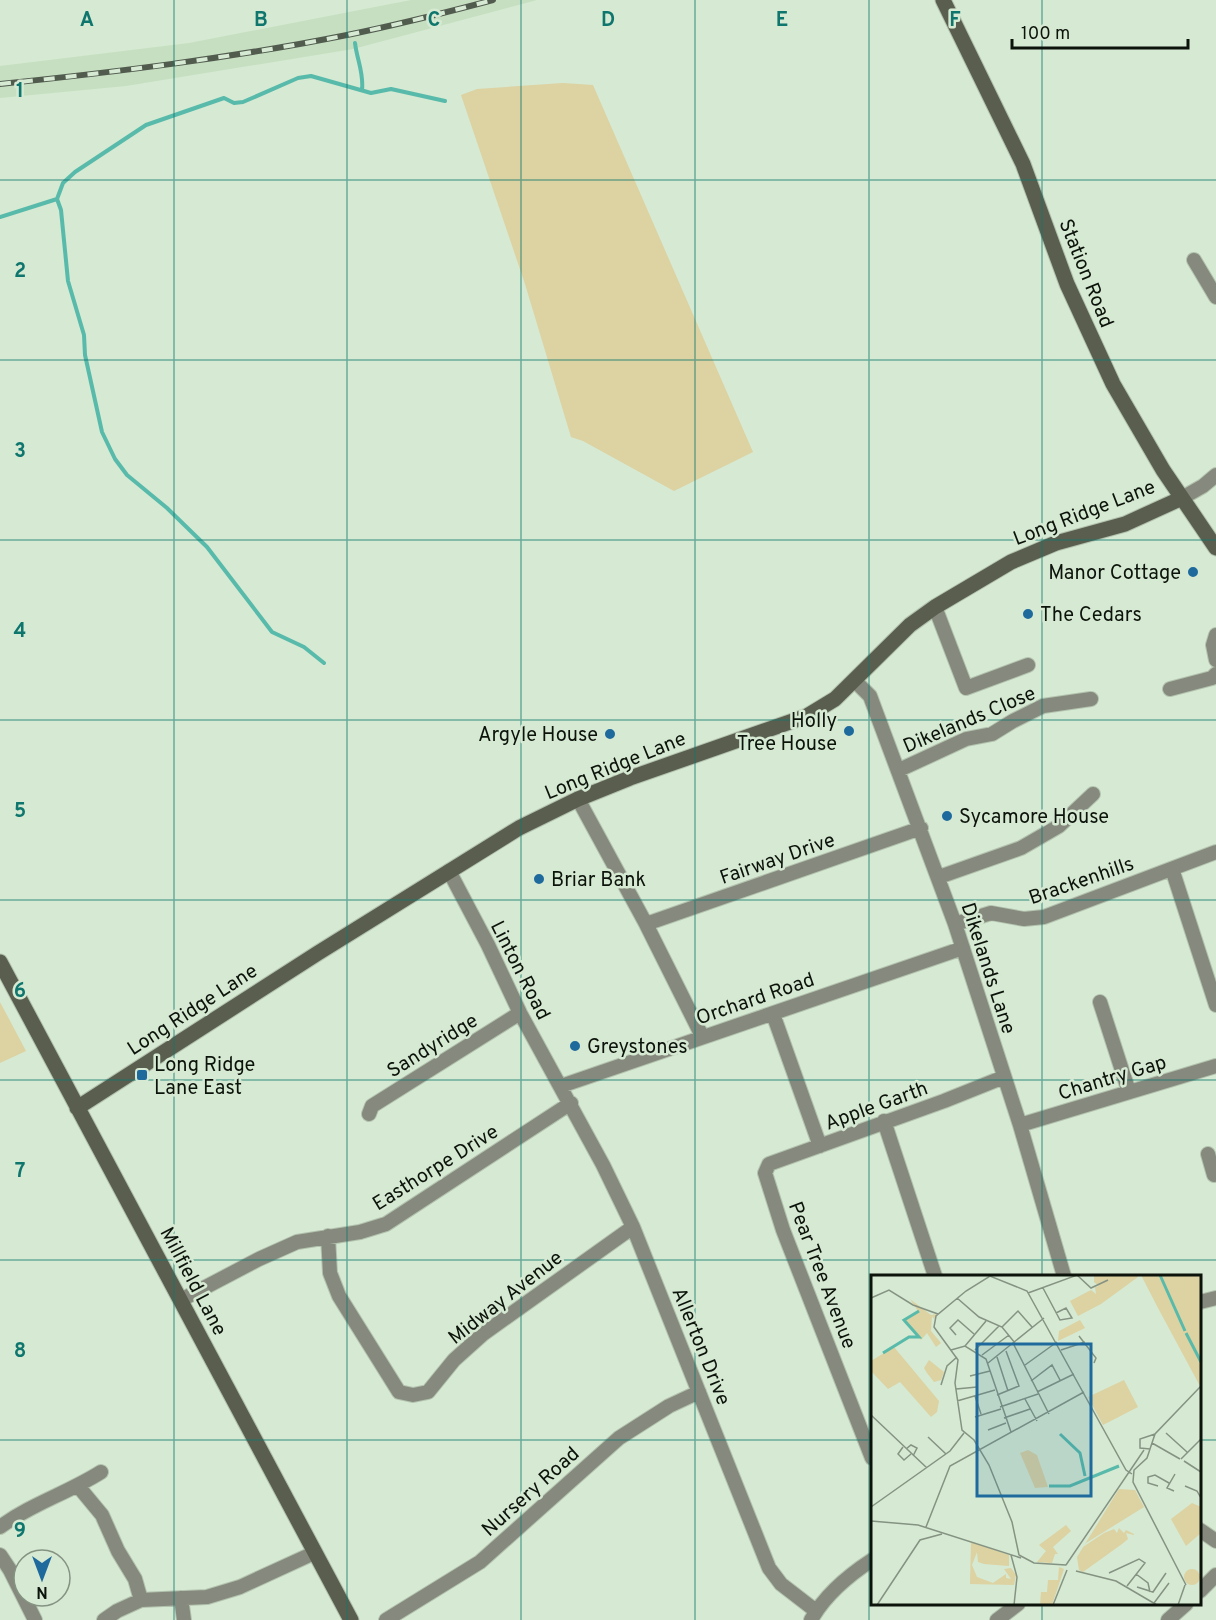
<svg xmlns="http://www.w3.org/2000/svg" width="1216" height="1620" font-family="Overpass,sans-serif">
<rect width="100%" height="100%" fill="#d6e9d2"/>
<!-- built -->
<path fill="#c6dfc1" d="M411,0H537L353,49L126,86L0,98V66L189,43Z"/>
<!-- green -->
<path fill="#dcd2a2" d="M563,83L593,85L753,452L674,491L583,441L571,437L525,284L461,95L477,89Z
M0,1002L26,1051L0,1063Z"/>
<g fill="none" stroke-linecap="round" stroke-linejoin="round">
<!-- stream -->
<path stroke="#58baaa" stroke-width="4" d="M355,43C357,60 364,73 362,90
M57,199L61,210L68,281L84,335L85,355L102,432L115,459L127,475L167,508L207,547L272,632L304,647L324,663
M0,217L57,199L63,183L75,172L146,125L224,98L234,103L243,102L298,78L311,76L371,93L391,89L445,101"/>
<!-- street casing -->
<g stroke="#b2c2ae" stroke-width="16">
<path id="street" d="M1194,260L1216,297
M1182,498L1203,486L1216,475
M935,607L966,688L1028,665
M1216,635L1213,645L1216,660
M855,681L870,696L955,924L1020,1125L1064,1276
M1170,689L1212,678L1216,674
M899,770L966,739L992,734L1013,721L1043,706L1091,699
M578,799L646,924L702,1036
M1172,869L1216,1005
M449,871L488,945L520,1013L603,1165L633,1227L769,1568L781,1584L816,1611
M939,877L1021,848L1059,826L1093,794
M646,924L921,828
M955,924L991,913L1024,919L1044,917L1216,852
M1100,1002L1129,1092
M773,1014L820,1146
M561,1086L963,948
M369,1114L372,1106L520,1013
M884,1121L935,1276
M1020,1125L1216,1066
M1208,1154L1214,1175L1216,1174
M328,1236L330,1273L339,1296L399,1392L413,1395L428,1392L454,1360L483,1334L633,1227
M181,1300L259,1259L297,1242L360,1232L386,1224L571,1103
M1200,1302L1216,1298
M872,1458L783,1230L765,1173L769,1164L944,1101L1004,1077
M78,1486L102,1515L118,1551L135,1579L141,1600
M0,1527C31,1504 68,1493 101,1472
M1200,1530L1216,1541
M0,1555L10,1570L35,1620
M1200,1591L1216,1575
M181,1598L184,1620
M104,1620L117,1611L141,1600L207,1597L240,1587L314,1553
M386,1620L480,1562L619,1438L669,1406L699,1392
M811,1620C825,1595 849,1575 872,1560
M997,1620L1018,1604
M1168,1620L1186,1604"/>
</g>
<!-- secondary casing -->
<g stroke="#b2c2ae" stroke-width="17">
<path id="secondary" d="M943,0L1023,164L1067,284L1113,384L1163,470L1216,548
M0,962L351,1620
M77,1108L318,953L519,828L578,799L630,778L807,716L835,699L910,625L935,607L1011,562L1056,543L1125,524L1182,498"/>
</g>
<!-- street -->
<use href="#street" stroke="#86897d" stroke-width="14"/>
<!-- secondary -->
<use href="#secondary" stroke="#5a5e4e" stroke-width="15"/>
<!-- rail casing -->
<g stroke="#515c4f" stroke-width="6">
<path id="rail" d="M0,84C116,72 232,58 347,35C396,25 444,13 493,0"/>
</g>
<!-- rail -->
<use href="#rail" stroke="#d6e9d2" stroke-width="4" stroke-dasharray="11" stroke-linecap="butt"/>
</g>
<!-- grid -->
<path fill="none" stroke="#0f766e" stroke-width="1.5" stroke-opacity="0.55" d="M174,0V1620M347,0V1620M521,0V1620M695,0V1620M869,0V1620M1042,0V1276M0,180H1216M0,360H1216M0,540H1216M0,720H1216M0,900H1216M0,1080H1216M0,1260H1216M0,1440H872M1200,1440H1216M1042,1604V1620"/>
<!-- markers -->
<g fill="#1e6a9d" stroke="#d6e9d2" stroke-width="2">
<circle cx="1193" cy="572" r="6"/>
<circle cx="1028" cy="614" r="6"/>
<circle cx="849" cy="731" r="6"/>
<circle cx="610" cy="734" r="6"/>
<circle cx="947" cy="816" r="6"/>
<circle cx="539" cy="879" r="6"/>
<circle cx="575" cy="1046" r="6"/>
<rect x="136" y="1069" width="12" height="12" rx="3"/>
</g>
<g text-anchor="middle" stroke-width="5" stroke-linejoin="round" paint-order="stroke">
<!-- street labels -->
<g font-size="20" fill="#0c130b" stroke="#d6e9d2">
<text transform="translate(1087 273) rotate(68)" y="7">Station Road</text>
<text transform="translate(1084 512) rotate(-21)" y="7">Long Ridge Lane</text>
<text transform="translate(969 719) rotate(-23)" y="7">Dikelands Close</text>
<text transform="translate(615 765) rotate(-22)" y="7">Long Ridge Lane</text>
<text transform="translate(777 858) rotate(-19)" y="7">Fairway Drive</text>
<text transform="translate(1081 880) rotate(-19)" y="7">Brackenhills</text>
<text transform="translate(989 968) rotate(72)" y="7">Dikelands Lane</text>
<text transform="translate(521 970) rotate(63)" y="7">Linton Road</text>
<text transform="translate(755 998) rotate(-19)" y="7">Orchard Road</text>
<text transform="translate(192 1009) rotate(-33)" y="7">Long Ridge Lane</text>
<text transform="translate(432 1045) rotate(-32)" y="7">Sandyridge</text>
<text transform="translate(1112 1077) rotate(-17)" y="7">Chantry Gap</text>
<text transform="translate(876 1105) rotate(-20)" y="7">Apple Garth</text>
<text transform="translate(435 1167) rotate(-32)" y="7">Easthorpe Drive</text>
<text transform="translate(823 1275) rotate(69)" y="7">Pear Tree Avenue</text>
<text transform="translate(194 1281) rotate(62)" y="7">Millfield Lane</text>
<text transform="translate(505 1297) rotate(-38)" y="7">Midway Avenue</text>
<text transform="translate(702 1346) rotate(68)" y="7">Allerton Drive</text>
<text transform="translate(530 1491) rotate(-42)" y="7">Nursery Road</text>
</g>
<!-- poi labels -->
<g font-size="20" fill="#0c130b" stroke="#d6e9d2" text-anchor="start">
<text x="1181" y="579" text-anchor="end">Manor Cottage</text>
<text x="1040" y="621">The Cedars</text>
<text x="837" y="727" text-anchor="end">Holly<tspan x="837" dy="23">Tree House</tspan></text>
<text x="598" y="741" text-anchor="end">Argyle House</text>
<text x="959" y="823">Sycamore House</text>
<text x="551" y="886">Briar Bank</text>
<text x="587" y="1053">Greystones</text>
<text x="154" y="1071">Long Ridge<tspan x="154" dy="23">Lane East</tspan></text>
</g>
</g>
<!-- overview -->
<g transform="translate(871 1275)">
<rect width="330" height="330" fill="#d6e9d2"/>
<path d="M223,0H266L267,2L230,29L207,41L199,26L220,15L225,19L224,12L228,11L223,7ZM270,0H330L329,111L287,33ZM39,24L60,40L66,39L63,44L61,41L60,56L70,68L65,72L56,58L50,65L33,46L47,36ZM209,45L214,53L187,66L188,56ZM23,72L68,126L66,137L60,142L29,107L17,114L0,96V86ZM58,85L73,97L70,105L63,107L56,98L53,93ZM253,105L267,132L232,150L217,122ZM157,175L166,180L177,212L164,213L149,178ZM248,214L264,215L273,232L215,268L212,272L233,258L243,254L246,258L248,253L253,258L255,255L263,259V260L255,258L257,264L251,269L212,297L208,295L206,282ZM321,228L330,232V258L315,271L300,244ZM195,250L200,256L182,272L187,279H184L181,288L166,287L175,276L168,270ZM100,267L138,280V291L113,289L107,287L106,277L101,290L106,302L122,308L135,299V303L140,304L133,294L140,293L145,300L143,310L99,309ZM188,292L193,294L181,330H169L170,317H176L177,305H187ZM313 302a8 8 0 1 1 16 0a8 8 0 1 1-16 0Z" fill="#dcd2a2"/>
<path fill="none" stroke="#58baaa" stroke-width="3" d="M289,0L314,56M315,58L330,87M12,78L38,62H48L33,45L48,36M189,159L209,178L214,201M178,211H199L248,191"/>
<path fill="none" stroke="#859382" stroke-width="1.5" d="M172,13L189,45L201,43L195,33L185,38M157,18L206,0L220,13L237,5M0,23L18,15L42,30L67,39M86,23L108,42L131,52L144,68M131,52L147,36L161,52M85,60L79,53L87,45L103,59M208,61L225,83L223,88M143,70L178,139M94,71L115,46M80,75L94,71L115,84L140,157M104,75L128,51M190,75L214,67M111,80L138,60M126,82L137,116M117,88L173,43M154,90L186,67M99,101L119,96M160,106L181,90L189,105M70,110L76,91L86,82M85,114L106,112M166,117L203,99M126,120L148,111L135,76M104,121L110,139M154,124L166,146M86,126L124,115M129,132L167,119M0,140L56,193M104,142L130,134M133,143L159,134M117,155L135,148M295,158L316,177M284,159L269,164V173L279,174L284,159L330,111M57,162L75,179M281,168L309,184M32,172L27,179L33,185L40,179M35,174L40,170L46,173L42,181M279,174L276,183L263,195L262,207L315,310M310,184L330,164M313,186L330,197M287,211L277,208V202L284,200L298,208M314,211L326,216L330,223M303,216L296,213L304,199M0,232L79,176L93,158M0,246L47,250L150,283M55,252L79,191L213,117M140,280L146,302L143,330M148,280L141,247L118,190L103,165L91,155L84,108L87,85L63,52L65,41L95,16L119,1L156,16L255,195L261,199M148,280L163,288L195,290M195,290L273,175M205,296L245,306L286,330M238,298L268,284L274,288L256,311M265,299L277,308L279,317M266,312L282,317L295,298M283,328L298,308M6,330L49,265L71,259M182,330L196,295M307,330L314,310"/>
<path fill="#1e6a9d" fill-opacity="0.15" stroke="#1e6a9d" stroke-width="3" d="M106,69H220V221H106Z"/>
<rect width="330" height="330" fill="none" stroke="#0c130b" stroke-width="3"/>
</g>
<g font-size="20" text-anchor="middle" font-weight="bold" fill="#0f766e" stroke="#d6e9d2" stroke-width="5" stroke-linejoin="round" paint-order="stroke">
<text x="87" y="26">A</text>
<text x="261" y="26">B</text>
<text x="434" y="26">C</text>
<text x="608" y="26">D</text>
<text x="782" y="26">E</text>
<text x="955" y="26">F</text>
<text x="20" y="97">1</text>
<text x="20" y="277">2</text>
<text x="20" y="457">3</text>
<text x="20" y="637">4</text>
<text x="20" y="817">5</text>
<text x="20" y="997">6</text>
<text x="20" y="1177">7</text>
<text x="20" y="1357">8</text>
<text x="20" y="1537">9</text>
</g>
<!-- north arrow -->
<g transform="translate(42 1578) rotate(180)"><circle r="28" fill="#d6e9d2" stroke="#859382" stroke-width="1.5"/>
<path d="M0-4.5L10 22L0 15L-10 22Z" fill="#1e6a9d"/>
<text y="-9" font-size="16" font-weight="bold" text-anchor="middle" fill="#0c130b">N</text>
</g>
<!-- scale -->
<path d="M1012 39v9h176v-9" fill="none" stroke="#0c130b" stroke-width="3"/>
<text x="1021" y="39" font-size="18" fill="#0c130b" stroke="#d6e9d2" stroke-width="4.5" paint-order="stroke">100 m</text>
</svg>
